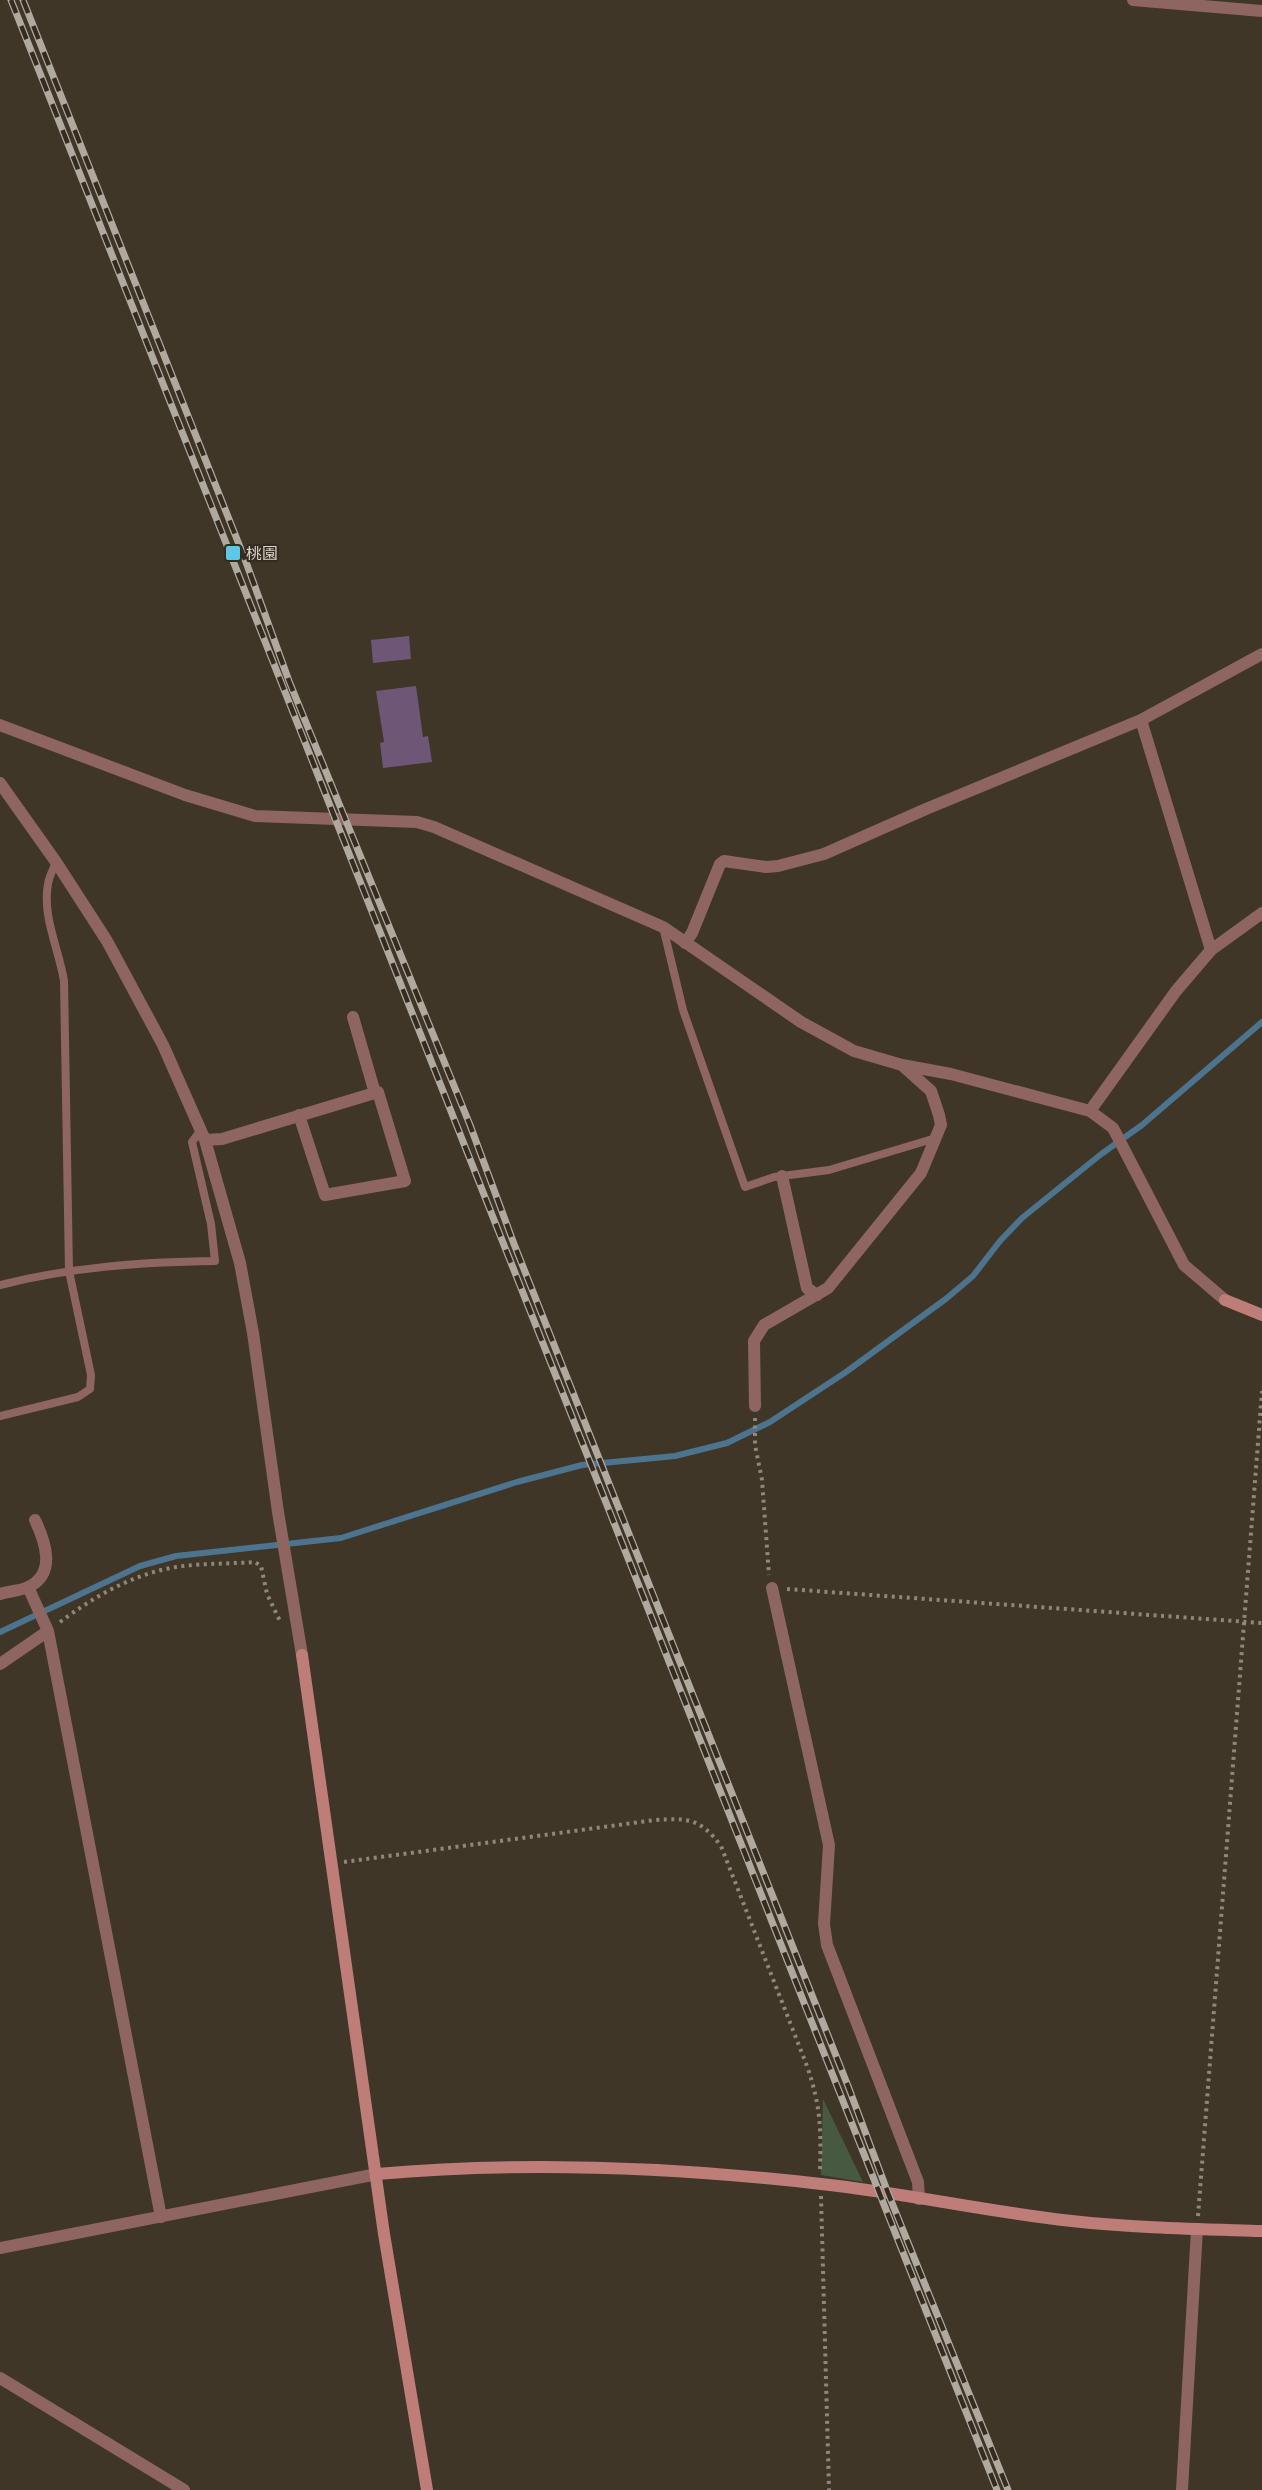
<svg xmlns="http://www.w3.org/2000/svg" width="1262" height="2490" font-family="'PT Sans','Noto Sans JP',sans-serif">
<rect width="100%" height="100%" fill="#3f3628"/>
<!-- green -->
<path fill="#475940" d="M823,2099L863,2182L821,2175Z"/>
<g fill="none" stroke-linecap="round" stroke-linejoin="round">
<!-- stream -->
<path stroke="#4d748f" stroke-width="6" d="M0,1632L140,1566L176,1556L341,1538L517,1482L582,1465L675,1456L727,1443L770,1422L846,1372L947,1298L973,1276L1000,1241L1022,1218L1100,1155L1142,1125L1262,1022"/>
</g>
<!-- building -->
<path fill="#6e5677" d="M409,636L411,659L373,663L371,640Z
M416,686L423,737L428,736L432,762L383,768L380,743L384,742L376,691Z"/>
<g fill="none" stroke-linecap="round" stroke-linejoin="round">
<!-- path -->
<path stroke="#8f877c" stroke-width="4" stroke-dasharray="3 4.5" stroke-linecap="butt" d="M755,1418V1445L762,1480L769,1575
M787,1589L1262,1623
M60,1622C95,1596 133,1574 176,1567C202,1563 229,1564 255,1562L261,1566L267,1594L280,1621
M344,1862L655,1820C688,1818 700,1818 721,1846L807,2066C821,2107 821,2128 820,2171
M821,2196L829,2490
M1198,2216L1262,1391"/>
<!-- lane -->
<path stroke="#8e6561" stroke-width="8" d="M663,927L683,1010L745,1187L774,1177L829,1170L936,1138
M0,1285C72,1267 141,1262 215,1261L211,1224L192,1142L201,1130
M0,1416L78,1397L90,1389L91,1375L69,1271L64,981C59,949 42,917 48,884C49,876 54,868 56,862"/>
<!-- street -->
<path stroke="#8e6561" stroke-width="12" d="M1133,0L1262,11
M1141,720L1211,950
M0,725L185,795L255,816L417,822L434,827L663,927L801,1022L854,1051L902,1065L951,1074L1090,1111L1113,1128L1184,1265L1225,1300
M0,783L56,862L107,941L163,1045L205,1140L240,1263L253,1333L278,1512L302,1655
M685,943L692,933L720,864L724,861L766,867L778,866L824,854L926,809L1141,720L1262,654
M353,1017L375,1093
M1090,1111L1176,991L1211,950L1262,913
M205,1140L222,1139L378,1092L405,1181L325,1195L299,1115
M782,1176L807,1288L817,1295
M755,1406L754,1341L764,1325L828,1288L921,1173L941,1125L939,1115L931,1091L903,1066
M28,1587L48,1631L161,2217
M772,1588L829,1845L824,1924L827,1945L918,2182L919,2199
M0,1594C9,1591 20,1591 28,1587C57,1574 45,1541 35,1520
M0,1664L48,1631
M0,2248L377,2174
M0,2378L184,2490
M1182,2490L1197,2229"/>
<!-- secondary -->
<path stroke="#be7d78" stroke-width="12" d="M1225,1300L1262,1315
M302,1655L384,2234L427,2490
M377,2174C525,2161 673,2167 821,2184C905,2193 988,2212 1072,2221C1135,2228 1199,2229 1262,2231"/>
<!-- rail casing -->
<g stroke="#b0a99f" stroke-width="7">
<path id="rail" d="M11,0L997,2490
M23,0L246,562L289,681L470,1125L514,1244L848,2086L888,2193L1008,2490"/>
</g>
<!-- rail -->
<use href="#rail" stroke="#352c1f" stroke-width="4.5" stroke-dasharray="14" stroke-linecap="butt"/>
</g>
<!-- markers -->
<rect fill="#5ac8e6" stroke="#352c1f" stroke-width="2" x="225" y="545" width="16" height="16" rx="3"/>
<g text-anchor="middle" stroke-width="4.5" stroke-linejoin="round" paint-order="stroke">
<!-- poi labels -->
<g font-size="16" fill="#d8d2ca" stroke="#352c1f" text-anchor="start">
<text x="246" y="559">桃園</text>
</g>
</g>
</svg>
